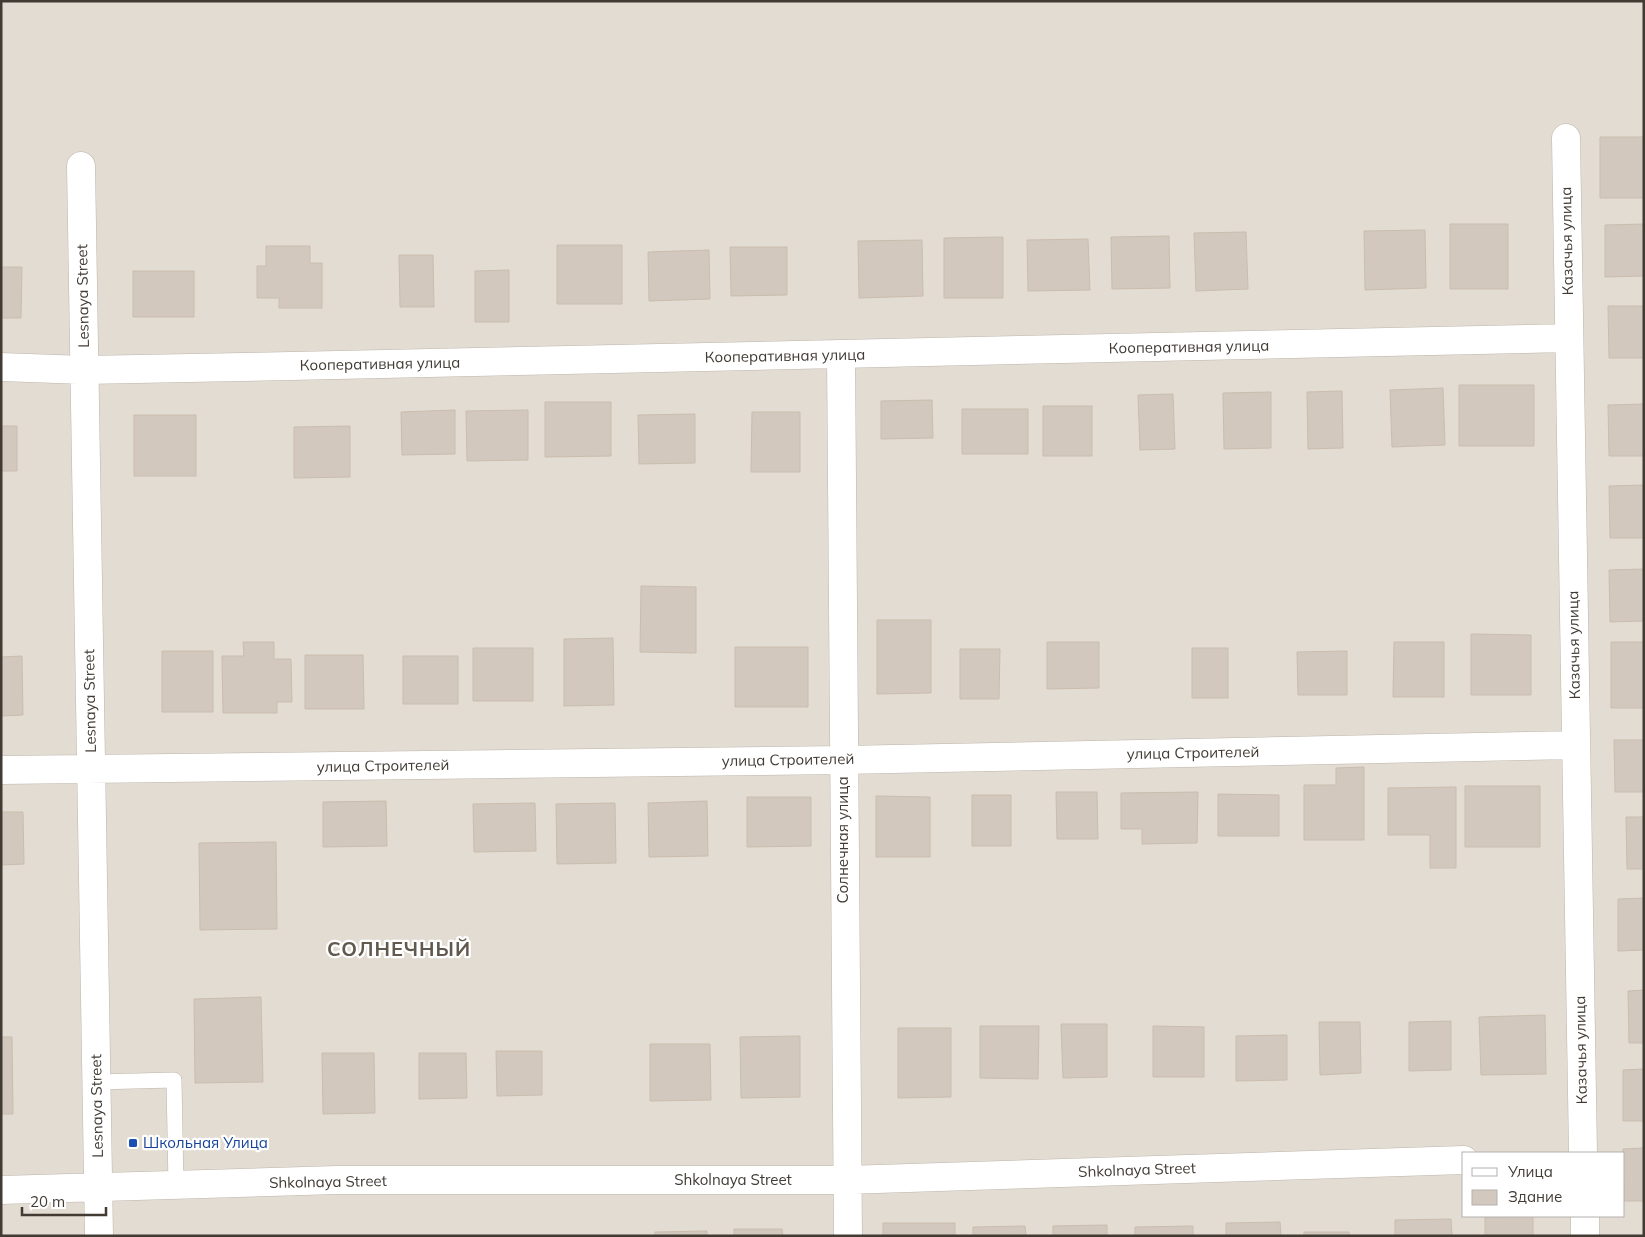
<svg xmlns="http://www.w3.org/2000/svg" width="1645" height="1237" font-family="Mulish,sans-serif">
<rect width="100%" height="100%" fill="#f0ebe4"/>
<!-- residential -->
<path fill="#e3dcd2" fill-rule="evenodd" d="M1,1H1644V1236H1ZM1464,1153H1624V1216H1464Z"/>
<!-- building -->
<path fill="#d3c8bd" stroke="#cabdae" d="M1600,137H1644V198H1600Z
M1450,224H1508V289H1450Z
M1644,224V276L1605,277V225Z
M1425,230L1426,288L1365,290L1364,231Z
M1246,232L1248,289L1196,291L1194,233Z
M1169,236L1170,288L1112,289L1111,237Z
M1003,237V298H944V238Z
M1088,239L1090,290L1028,291L1027,240Z
M922,240L923,296L859,298L858,241Z
M557,245H622V304H557Z
M266,246H310V263H322V308H279V298H257V266H266Z
M730,247H787V295L731,296Z
M709,250L710,299L649,301L648,252Z
M399,255H433L434,307H400Z
M1,267H22L21,318H1Z
M509,270V322H475V271Z
M133,271H194V317H133Z
M1608,306H1644V358H1609Z
M1459,385H1534V446H1459Z
M1443,388L1445,445L1392,447L1390,390Z
M1342,391L1343,448L1308,449L1307,392Z
M1271,392V448L1224,449L1223,393Z
M1173,394L1175,449L1140,450L1138,395Z
M932,400L933,438L881,439V401Z
M545,402H611V456L545,457Z
M1644,404V456H1609L1608,405Z
M1043,406H1092V456H1043Z
M962,409H1028V454H962Z
M455,410V454L402,455L401,412Z
M528,410V460L467,461L466,411Z
M752,412H800V472H751Z
M695,414V463L639,464L638,415Z
M134,415H196V476H134Z
M1,426H17V471H1Z
M350,426V477L294,478V427Z
M1644,485V538H1610L1609,486Z
M1644,569V621L1610,622L1609,570Z
M641,586L696,587V653L640,652Z
M877,620H931V693L877,694Z
M1471,634L1531,635V695H1471Z
M613,638L614,705L564,706V639Z
M243,642H274V659H291L292,702H277V713H223L222,656H244Z
M1047,642H1099V688L1047,689Z
M1394,642H1444V697H1393Z
M1611,642H1644V708H1611Z
M735,647H808V707H735Z
M473,648H533V701H473Z
M1192,648H1228V698H1192Z
M960,649H1000L999,699H960Z
M162,651H213V712H162Z
M1347,651V695H1298L1297,652Z
M305,655H363L364,709H305Z
M22,656L23,715L1,716V657Z
M403,656H458V704H403Z
M1614,740H1644V792H1615Z
M1364,767V840H1304V785H1336V768Z
M1465,786H1540V847H1465Z
M1456,787V868H1430V835H1388V788Z
M1056,792H1097L1098,839H1057Z
M1198,792L1197,843L1142,844V829H1121V793Z
M1218,794L1279,795V836H1218Z
M972,795H1011V846H972Z
M876,796L930,797V857H876Z
M747,797H811V846L747,847Z
M386,801L387,846L323,847V802Z
M707,801L708,856L649,857L648,803Z
M535,803L536,851L474,852L473,804Z
M615,803L616,863L557,864L556,804Z
M1,812H23L24,864L1,865Z
M1626,817H1644V869H1627Z
M276,842L277,929L200,930L199,843Z
M1644,898V950L1618,951V899Z
M1644,990V1043H1629L1628,991Z
M261,997L263,1082L195,1083L194,999Z
M1545,1015L1546,1074L1481,1075L1479,1017Z
M1451,1021V1070L1409,1071V1022Z
M1319,1022H1360L1361,1073L1320,1075Z
M1061,1024H1107V1077L1063,1078Z
M980,1026H1039L1038,1079L980,1078Z
M1153,1026L1204,1027V1077H1153Z
M898,1028H951V1097L898,1098Z
M1287,1035V1080L1236,1081V1036Z
M800,1036V1097L741,1098L740,1037Z
M1,1037H12L13,1114H1Z
M650,1044H710L711,1100L650,1101Z
M496,1051H542V1095L497,1096Z
M322,1053H374L375,1113L323,1114Z
M419,1053H466L467,1098L419,1099Z
M1644,1069V1121H1623V1070Z
M1644,1148V1201H1624L1623,1149Z
M1533,1216V1236H1485V1217Z
M1451,1219L1452,1236H1395V1220Z
M1280,1222L1281,1236H1226V1223Z
M883,1223H955V1236H883Z
M1107,1225V1236H1053V1226Z
M1025,1226L1026,1236H973V1227Z
M1193,1226V1236H1135V1227Z
M734,1229H782L783,1236H734Z
M707,1231V1236H655V1232Z
M1304,1232H1349V1236H1304Z"/>
<g fill="none" stroke-linecap="round" stroke-linejoin="round">
<!-- lane casing -->
<g stroke="#bdb5aa" stroke-width="16">
<path id="lane" d="M96,1082L174,1080L176,1186"/>
</g>
<!-- street casing -->
<g stroke="#bdb5aa" stroke-width="29">
<path id="street" d="M1566,138L1583,1153
M81,166L99,1236
M841,355L848,1236
M1,367L84,370L291,366L1568,338
M1,770L843,760L1576,745
M1,1190L337,1180H846L1464,1160
M1585,1216V1236"/>
</g>
<!-- lane -->
<use href="#lane" stroke="#fff" stroke-width="15"/>
<!-- street -->
<use href="#street" stroke="#fff" stroke-width="28"/>
</g>
<!-- markers -->
<rect fill="#1a4fb4" stroke="#fff" stroke-width="2" x="128" y="1138" width="10" height="10" rx="2.5"/>
<g text-anchor="middle" stroke-width="4.5" stroke-linejoin="round" paint-order="stroke">
<!-- street labels -->
<g font-size="15" fill="#413b34" stroke="#fff">
<text transform="translate(1567 241) rotate(-91)" y="5">Казачья улица</text>
<text transform="translate(83 296) rotate(-91)" y="5">Lesnaya Street</text>
<text transform="translate(1189 347) rotate(-1)" y="5">Кооперативная улица</text>
<text transform="translate(785 356) rotate(-1)" y="5">Кооперативная улица</text>
<text transform="translate(380 364) rotate(-1)" y="5">Кооперативная улица</text>
<text transform="translate(1574 645) rotate(-91)" y="5">Казачья улица</text>
<text transform="translate(90 701) rotate(-91)" y="5">Lesnaya Street</text>
<text transform="translate(1193 753) rotate(-1)" y="5">улица Строителей</text>
<text transform="translate(788 760) rotate(-1)" y="5">улица Строителей</text>
<text transform="translate(383 766) rotate(-1)" y="5">улица Строителей</text>
<text transform="translate(843 840) rotate(-90)" y="5">Солнечная улица</text>
<text transform="translate(1581 1050) rotate(-91)" y="5">Казачья улица</text>
<text transform="translate(97 1106) rotate(-91)" y="5">Lesnaya Street</text>
<text transform="translate(1137 1170) rotate(-2)" y="5">Shkolnaya Street</text>
<text x="733" y="1185">Shkolnaya Street</text>
<text transform="translate(328 1182) rotate(-1)" y="5">Shkolnaya Street</text>
</g>
<!-- transit labels -->
<g font-size="15" fill="#164399" stroke="#fff" text-anchor="start">
<text x="143" y="1148">Школьная Улица</text>
</g>
<!-- district labels -->
<g font-size="20" font-weight="bold" letter-spacing="1" fill="#62584d" stroke="#fff">
<text x="399" y="956">СОЛНЕЧНЫЙ</text>
</g>
</g>
<!-- border -->
<rect width="1645" height="1237" fill="none" stroke="#413b34" stroke-width="5"/>
<!-- legend -->
<rect x="1462" y="1152" width="162" height="65" fill="#ffffff" stroke="#b3b1ae"/>
<rect x="1472" y="1168" width="25" height="8" fill="#ffffff" stroke="#b3b1ae"/>
<text x="1508" y="1177" font-size="15" fill="#413b34">Улица</text>
<rect x="1472" y="1190" width="25" height="15" fill="#d3c8bd" stroke="#b3b1ae"/>
<text x="1508" y="1202" font-size="15" fill="#413b34">Здание</text>
<!-- scale -->
<path d="M22 1207v8h84v-8" fill="none" stroke="#413b34" stroke-width="2.5"/>
<text x="30" y="1207" font-size="15" fill="#413b34" stroke="#ffffff" stroke-width="4" paint-order="stroke">20 m</text>
</svg>
